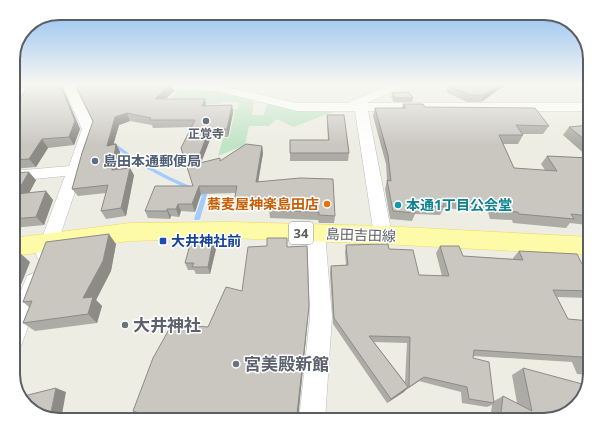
<svg xmlns="http://www.w3.org/2000/svg" width="603" height="433" font-family="'Open Sans','Noto Sans JP',sans-serif">
<rect width="100%" height="100%" fill="#eeede3"/>
<!-- green -->
<path fill="#c0e5c5" d="M180,89L216,90L254,101L252,115H264L267,104L300,111L333,112L293,127L277,119L269,126H249L245,145L218,156L223,138H229L235,111H221L222,109H238L239,102H221V104H178L144,123Z"/>
<g fill="none" stroke-linecap="round" stroke-linejoin="round">
<!-- stream -->
<path fill="#a3cbfe" fill-rule="evenodd" d="M107,138H109C134,160 162,174 192,187V188L190,190L188,189C159,176 131,162 107,140Z
M198,190L207,194V195L200,219L199,220H195L194,219L202,196L196,193V192Z"/>
<!-- minor casing -->
<g stroke="#bbbcc2" stroke-width="1">
<path id="minor" d="M64,84H74L96,129L54,254L52,259L45,262L38,259L36,254L65,176L13,181V171L69,166L82,129L63,86Z
M392,84H408L367,103H590V111H368L392,235L389,240L383,242L377,240L374,235L355,111H297L217,91L148,88L142,85H217L297,103H349L351,101Z
M47,85L51,86L53,88L51,90L13,95V89Z
M316,226L322,228L325,233L332,317L325,420H299L310,317L307,233L310,228Z
M34,273L41,276L44,282L21,346L13,349V310L27,276Z"/>
</g>
<!-- major casing -->
<g stroke="#efd95b" stroke-width="1">
<path id="major" d="M230,222L383,226L590,237V255L383,244L230,238L130,241L13,256V238L130,223Z"/>
</g>
<!-- minor -->
<use href="#minor" fill="#fff" fill-rule="evenodd"/>
<!-- major -->
<use href="#major" fill="#fefba8" fill-rule="evenodd"/>
</g>
<!-- wall -->
<path fill="#adaba5" fill-rule="evenodd" d="M61,84L64,91L80,129L74,145L48,148L36,167L13,169V111Z
M507,84L481,102H467L446,92L448,86L465,85Z
M174,91L166,99H205L206,106L232,105L233,113L228,137H211L201,162L221,161L262,146L263,153L258,182L335,216L334,223H319L318,220L270,218L269,209H236L234,201L236,193L201,194L195,212L181,211L179,217L171,216L170,219L148,218L145,211L193,186L191,127L153,128L152,125L130,121L119,125L113,145L116,144L120,152L118,169L134,175L126,216L106,219L101,211L106,193L78,196L72,189L93,121Z
M392,93L413,98L412,102H394L391,97Z
M403,104L549,126L543,134H522L523,135L518,144H503L514,168L545,170L541,164L547,156L589,158L563,135L569,127L590,125V223H589L587,225L570,223L566,228L513,223L512,220L490,219L488,212L444,208L440,215L415,214L412,221L390,219L385,189L387,180L386,164L373,116L375,108H402Z
M327,115L349,153L348,161H290V153L328,140L327,123Z
M13,173L36,180L29,193L46,191L53,200L44,225L13,228Z
M287,238V247L308,317L298,415L299,420H152L145,418L133,411L208,327L242,291L267,246Z
M213,241L216,249L210,274H196L194,270H188L185,263Z
M116,244L111,271L96,300L102,306L97,323L35,331L23,323L29,307L23,302Z
M346,245L389,249L419,275L442,276L436,253L440,246L463,256L513,259V258L519,251L582,264H590V298L557,297L568,319L590,321V375L577,374L572,362L473,356V358L494,401L503,396L517,403L512,375L523,368L544,420H490L492,405L487,407L462,403L461,392L419,381L387,403L333,324L330,273L331,266L346,265L345,252ZM374,342L407,343L405,382Z"/>
<!-- shaded-wall -->
<path fill="#8d8b86" d="M61,84L64,91L80,129L74,145L69,137Z
M171,84L174,91L158,106L155,99Z
M500,84H507L481,102L484,95Z
M205,99L206,107L202,106Z
M232,105L233,113L228,137L227,129Z
M127,113L130,121L119,125L111,153L107,146L115,117Z
M209,130L211,137L198,171L196,164Z
M42,139L48,148L36,167L29,159Z
M116,144L120,152L117,178L112,170Z
M262,146L263,153L257,189L256,182Z
M130,168L134,175L126,216L121,208Z
M29,172L36,180L24,203L16,194Z
M199,186L201,194L195,212L192,204Z
M46,191L53,200L44,225L36,217Z
M178,204L181,211L179,217L176,209Z
M167,209L171,216L170,219L167,211Z
M109,234L116,244L111,271L96,300L102,306L97,323L88,314L83,298Z
M213,241L216,249L210,274L208,267Z
M20,253L30,262L13,305V268Z
M309,306L308,317L298,420L297,414Z
M424,377L419,381L404,391L409,387Z
M408,387L404,392L387,403L391,399Z
M56,388L66,392L61,420L50,417Z"/>
<!-- building -->
<path fill="#c9c7c0" stroke="#8d8b86" d="M43,84H60L75,121L69,137L42,139L29,159L13,160V111L28,86Z
M75,84H171L155,99H205L202,106L232,105L227,129L209,130L196,164L220,158V161L246,144L262,146L256,182L300,178L333,179L335,216L319,215V212L269,210L270,202L234,201L237,186H199L192,204H178L176,209H167V211H145L155,186H193L181,148L195,120H150L151,118L127,113L115,117L107,146L116,144L112,170L130,168L121,208L101,211L108,185L72,189L82,153L93,121Z
M467,84H500L484,95H470L448,86Z
M409,92L413,98H395L392,93Z
M403,104H423L425,107L535,108L549,126L516,125L523,135H499L514,168L557,171L547,156L590,158V216L571,214L574,219L519,214L518,212L496,211L494,204L442,199L444,206H414L415,213L393,211L387,180L391,181L388,155L375,108H406Z
M327,115H344L349,153H290V140H329Z
M590,125V144L569,127Z
M29,172L16,194L46,191L36,217L13,219V173Z
M109,234L103,261L83,298L93,297L88,314L23,323L32,301L23,302L46,242Z
M267,238H287V247L307,246L309,306L297,414L299,415L298,420H157V419L133,411L153,358L172,324L208,327L226,287L242,291L248,247L267,246Z
M191,241H213L208,267H192L194,263H185Z
M388,244L389,249L413,250L419,275L449,276L440,246H459L463,256L523,260L519,251L577,254L582,264H590V291L553,290L568,319L590,321V369H587L582,357L474,350L473,358L489,362L494,403L469,399L467,387L424,377L409,387L410,337L369,336L408,387L391,399L334,318L331,266L348,265L346,245Z
M20,253L13,268V254Z
M523,368L586,385L581,402L544,420H500L503,396L532,411Z
M56,388L50,417L31,411L24,396Z"/>
<!-- sky -->
<linearGradient id="sky" x2="0" y2="1"><stop stop-color="#8cbdf1"/><stop offset="0.58" stop-color="#f7f7f2"/><stop offset="1" stop-color="#f7f7f2" stop-opacity="0"/></linearGradient>
<rect width="603" height="145" fill="url(#sky)"/>
<!-- markers -->
<g fill="#6b7280" stroke="#fff" stroke-width="1.5">
<circle cx="206" cy="121" r="4"/>
<circle cx="125" cy="325" r="4"/>
<circle cx="236" cy="364" r="4"/>
</g>
<circle fill="#5c6f8a" stroke="#fff" stroke-width="1.5" cx="95" cy="161" r="4"/>
<circle fill="#e8710a" stroke="#fff" stroke-width="1.5" cx="327" cy="204" r="4"/>
<circle fill="#0f9aa8" stroke="#fff" stroke-width="1.5" cx="398" cy="205" r="4"/>
<rect fill="#1a4fb4" stroke="#fff" stroke-width="1.5" x="159" y="237" width="8" height="8" rx="2"/>
<g text-anchor="middle" stroke-width="3" stroke-linejoin="round" paint-order="stroke">
<!-- far-worship labels -->
<g font-size="12" font-weight="bold" fill="#5b616d" stroke="#fff">
<text x="206" y="138">正覚寺</text>
</g>
<!-- shield labels -->
<rect fill="#fff" stroke="#8c8e92" stroke-width="1" x="289" y="222" width="24" height="22" rx="3"/>
<g font-size="13" font-weight="bold" fill="#5b5e64">
<text x="301" y="238">34</text>
</g>
<!-- service labels -->
<g font-size="14" font-weight="bold" fill="#4e5e75" stroke="#fff" text-anchor="start">
<text x="103" y="166">島田本通郵便局</text>
</g>
<!-- food labels -->
<g font-size="14" font-weight="bold" fill="#c56008" stroke="#fff" text-anchor="end">
<text x="319" y="209">蕎麦屋神楽島田店</text>
</g>
<!-- culture labels -->
<g font-size="14" font-weight="bold" fill="#0d838f" stroke="#fff" text-anchor="start">
<text x="406" y="210">本通1丁目公会堂</text>
</g>
<!-- street labels -->
<g font-size="14" fill="#5b5e64" stroke="#fff">
<text transform="translate(361 235) rotate(2)" y="5">島田吉田線</text>
</g>
<!-- transit labels -->
<g font-size="14" font-weight="bold" fill="#164399" stroke="#fff" text-anchor="start">
<text x="171" y="246">大井神社前</text>
</g>
<!-- near-worship labels -->
<g font-size="17" font-weight="bold" fill="#5b616d" stroke="#fff" text-anchor="start">
<text x="133" y="331">大井神社</text>
<text x="244" y="370">宮美殿新館</text>
</g>
</g>
<!-- crop -->
<path d="M0 0H603V433H0ZM59 20H544A39 39 0 0 1 583 59V374A39 39 0 0 1 544 413H59A39 39 0 0 1 20 374V59A39 39 0 0 1 59 20Z" fill="#fff" fill-rule="evenodd"/>
<path fill="none" stroke="#5b5e64" stroke-width="2" d="M59 20H544A39 39 0 0 1 583 59V374A39 39 0 0 1 544 413H59A39 39 0 0 1 20 374V59A39 39 0 0 1 59 20Z"/>
</svg>
